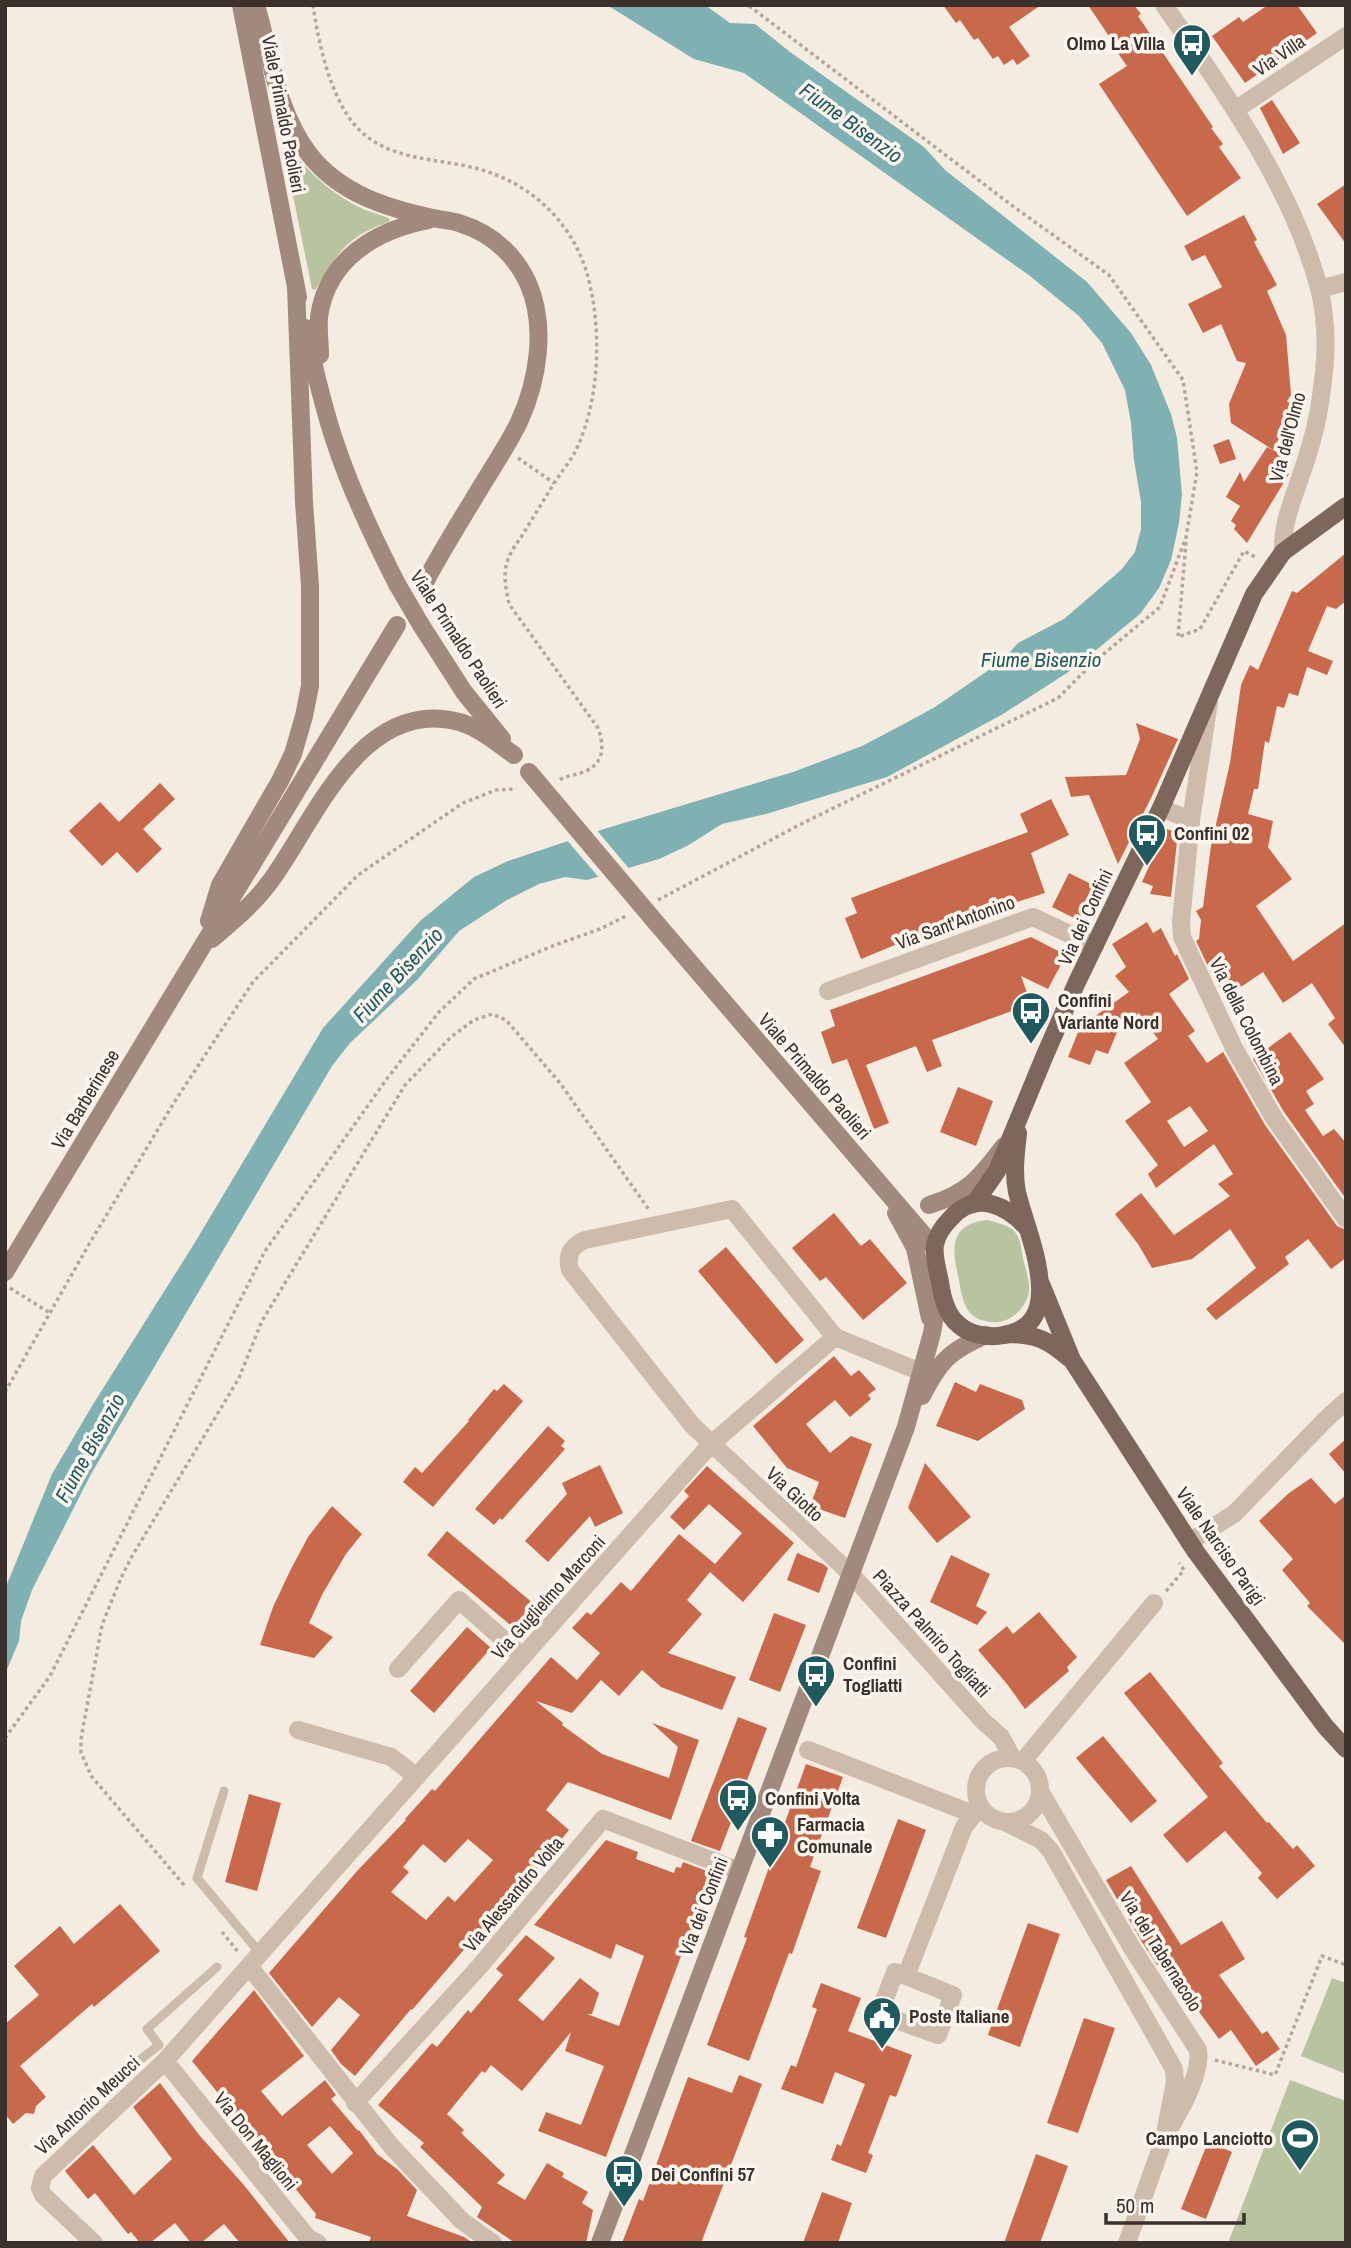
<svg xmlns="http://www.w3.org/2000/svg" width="1351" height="2248" font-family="'Archivo Narrow',sans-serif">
<rect width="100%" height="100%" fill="#f4ebe1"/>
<!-- green -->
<path fill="#b8c4a0" d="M287,149L292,151C311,175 336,197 365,210C373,213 383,215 390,219L389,222C346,236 337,255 315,290L312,289L285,156Z
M987,1220C995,1222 1004,1224 1012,1229C1021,1237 1021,1248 1023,1258C1025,1268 1030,1281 1029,1290C1028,1305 1013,1321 998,1322C990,1323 978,1320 972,1315C963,1306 961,1292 959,1280C952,1251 948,1224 987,1220Z
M1332,1978L1346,1983V2074L1301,2056Z
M1290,2080L1346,2101V2243H1228Z"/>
<!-- water -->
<path fill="#7fb0b2" d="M607,5H705L730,23L755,24L790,52L924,147L945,170L1087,282L1131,333L1151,365L1171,414L1177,438L1182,494L1179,523L1171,560L1159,588L1140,614L1073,669L1003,714L887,777L766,814L722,824L687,846L659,859L587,880L565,877L539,884L507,900L459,931L417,980L350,1043L332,1066L91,1474L32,1590L21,1621L19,1641L5,1674V1589L52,1474L92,1406L194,1244L323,1028L420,921L474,877L508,861L604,829L793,772L862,746L902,725L935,707L1002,661L1018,643L1064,619L1121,570L1135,552L1141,529V502L1134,460L1131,423L1125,390L1102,343L1079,316L1030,276L744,73L694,59Z"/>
<!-- pier -->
<path fill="#f4ebe1" d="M595,828L631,871L601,880L565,838Z"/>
<!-- building -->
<path fill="#c8694b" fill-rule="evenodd" d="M943,5H1041L1009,27L1030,56L1017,65L1013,59L1004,65L998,56L993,59L978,38L974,40L960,20L956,23Z
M1088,5H1134L1141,14L1138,16L1213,127L1211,128L1223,144L1219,147L1241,178L1187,216L1099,84L1127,66L1115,49L1117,48Z
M1268,5H1297L1317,33L1245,83L1212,36L1239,17L1243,22Z
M1272,100L1300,143L1283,154L1260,108Z
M1346,184V244L1317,204Z
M1244,215L1257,240L1254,242L1277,285L1267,291L1286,335L1291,395L1287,401L1295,407L1273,450L1231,423L1229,404L1246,363L1237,361L1221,324L1203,333L1188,304L1222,287L1205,255L1192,261L1184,246Z
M1229,439L1236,459L1220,464L1213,445Z
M1267,447L1286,457L1279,466L1289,474L1247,543L1234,529L1236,525L1231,521L1240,506L1226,497L1240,472L1244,482Z
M1346,553V601L1336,609L1327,606L1308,651L1333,661L1327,675L1307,667L1298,696L1289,693L1284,708L1277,706L1269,743L1265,741L1258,789H1254L1248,814L1273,821L1268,847L1292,879L1256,906L1293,961L1346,923V1048L1328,1024L1335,1018L1312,983L1283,1003L1263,972L1226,997L1213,977L1196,941L1199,939L1201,920L1196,911L1203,907L1211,846L1230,763L1241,685L1250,665L1258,670L1292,591L1297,593Z
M1136,723L1178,739L1153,794L1118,864L1089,795L1071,797L1065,777L1126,775L1140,739Z
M160,783L175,799L143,829L162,849L137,873L117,852L102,866L69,831L100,802L119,822Z
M1051,799L1069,835L1031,853L1045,893L1014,903V902L919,939L917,936L861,959L845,918L857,913L851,898L1028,832L1020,814Z
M1166,829L1178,832L1171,897L1150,894L1153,886L1142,882Z
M1069,873L1101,889L1084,923L1052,907Z
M1147,922L1153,933L1161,928L1175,956L1177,954L1189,979L1169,994L1195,1031L1188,1036L1207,1063L1223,1052L1265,1125L1337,1226L1346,1230V1258L1331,1269L1308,1239L1285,1257L1289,1264L1216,1320L1206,1309L1256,1268L1230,1229L1192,1259L1152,1268L1138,1244L1115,1214L1141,1193L1174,1235L1230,1196L1218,1184L1233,1174L1214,1144L1156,1188L1148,1174L1158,1165L1125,1121L1151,1102L1124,1063L1158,1039L1139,1013L1119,1027L1108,1054L1096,1050L1090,1065L1068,1057L1080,1027L1129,992L1115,976L1126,967L1112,944ZM1190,1106L1208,1131L1184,1147L1167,1121Z
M1031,937L1066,955L1048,989L1021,976L1031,1004L932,1040L942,1066L927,1072L916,1046L866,1065L889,1123L874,1129L847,1059L832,1064L821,1032L835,1026L830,1010Z
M1290,1032L1324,1079L1306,1091L1314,1104L1305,1110L1323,1136L1334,1129L1346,1143V1199L1284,1112L1253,1059Z
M958,1087L993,1101L976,1146L940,1132Z
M834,1213L861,1246L870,1239L907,1283L863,1320L826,1277L820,1281L792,1248Z
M726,1247L804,1340L776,1364L698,1271Z
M834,1356L851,1376L859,1370L876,1389L868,1395L871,1399L850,1417L835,1400L806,1424L830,1453L851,1436L872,1444L845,1518L810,1506L819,1482L787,1468L753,1426Z
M955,1382L976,1392L980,1384L1022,1400L1025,1409L978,1441L936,1426Z
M504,1384L523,1401L433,1507L403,1482L415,1467L422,1473L469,1421L468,1420L494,1389L497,1391Z
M548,1426L565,1441L561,1446L565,1449L502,1520L500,1518L494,1525L475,1509Z
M1346,1439V1474L1329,1454Z
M925,1463L971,1517L937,1543L908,1508Z
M600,1465L623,1513L595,1527L590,1516L548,1562L525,1541L567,1494L562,1483Z
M707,1466L794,1543L743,1602L710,1572L687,1600L702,1614L668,1653L736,1677L722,1710L661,1687L642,1670L619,1696L601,1680L572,1713L536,1701L563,1723L562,1725L602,1754L669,1778L678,1747L652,1723L699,1740L671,1820L568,1782L546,1810L569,1830L541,1865L499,1909L412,2010L411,2009L355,2076L341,2064L331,2050L360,2015L339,1997L312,2027L269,1973L358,1870L406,1820L405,1819L432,1789L435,1791L551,1657L577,1680L600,1653L572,1628L587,1612L591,1615L621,1582L631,1591L679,1534L715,1564L742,1533L709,1504L684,1530L670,1517L689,1496L684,1491ZM468,1839L493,1860L455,1902L448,1896L426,1920L391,1892L409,1872L403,1867L423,1844L445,1863Z
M1311,1478L1335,1504L1346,1495V1645L1307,1606L1310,1603L1282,1570L1293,1559L1259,1521L1289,1493Z
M332,1506L362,1534L346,1554L323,1593L309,1623L333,1637L314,1658L260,1645L273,1607L290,1571L308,1537Z
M447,1531L534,1604L514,1628L427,1555Z
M797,1553L823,1564L828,1568L819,1593L787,1580Z
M951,1555L990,1574L976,1606L987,1612L977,1625L930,1602Z
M1039,1612L1077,1657L1067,1667L1069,1671L1025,1709L1007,1684L978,1650L1007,1626L1013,1634Z
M774,1613L806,1625L780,1692L749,1680Z
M467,1627L491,1648L434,1713L410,1691Z
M1150,1672L1223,1763L1219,1766L1267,1823L1269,1822L1293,1849L1297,1845L1315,1866L1277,1899L1258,1878L1262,1873L1225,1831L1187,1863L1163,1835L1208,1797L1124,1693Z
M738,1717L767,1728L720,1851L691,1841Z
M1103,1736L1157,1801L1131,1823L1076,1758Z
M806,1764L843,1777L810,1867L821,1871L792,1954L789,1953L749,2061L707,2045L747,1938L744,1937Z
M249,1794L281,1803L257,1891L225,1882Z
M898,1819L926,1830L886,1938L857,1928Z
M606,1840L638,1852L636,1859L674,1873L676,1867L681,1868L683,1862L712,1873L606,2157L538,2131L546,2112L581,2125L604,2066L565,2051L571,2032L522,2091L491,2065L485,2073L482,2071L447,2114L464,2130L461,2133L505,2175L497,2183L525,2200L547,2163L564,2173L562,2177L588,2192L582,2203L593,2210L586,2243H515L477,2217L482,2207L420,2147L424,2143L378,2105L432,2043L437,2047L468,2010L471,2013L503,1975L496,1969L526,1935L555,1958L518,2000L543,2021L580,1978L599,1993L592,2014H587L619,2026L644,1956L616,1944L611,1959L534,1925Z
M1131,1866L1181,1945L1222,1921L1245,1959L1219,1975L1262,2034L1267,2031L1280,2049L1256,2066L1231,2030L1219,2039L1186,1994L1180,1998L1160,1964L1157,1965L1142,1942L1106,1880Z
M120,1904L160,1951L94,2007L92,2004L20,2066L46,2097L36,2106L34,2114L26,2113L13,2124L5,2114V2024L39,1995L14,1966L60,1926L74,1944Z
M1028,1923L1060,1934L1020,2047L988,2035Z
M821,1983L861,1998L848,2031L912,2055L896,2097L890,2095L868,2153L873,2155L866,2173L831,2160L837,2144L841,2146L865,2084L835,2072L823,2104L781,2089L791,2065L796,2067L817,2009L812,2007Z
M254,1990L304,2056L261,2091L282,2116L325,2080L336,2095L331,2099L358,2131L359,2130L377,2154L397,2169L417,2190L407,2216L464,2237L473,2243H369L371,2237L315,2218L316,2214L192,2061ZM330,2126L353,2153L332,2174L307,2145Z
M1084,2018L1115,2028L1078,2133L1047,2123Z
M739,2075L762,2084L701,2243H622L639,2199L643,2201L688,2077L732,2093Z
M160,2083L200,2136L243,2184L290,2243H240L224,2224L201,2243H191L175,2223L150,2243H140L131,2232L128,2234L95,2193L88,2199L65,2171L93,2145L134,2195L172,2159L133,2107Z
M1208,2142L1232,2152L1206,2219L1181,2209Z
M1036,2154L1068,2166L1040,2243H1004Z
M822,2192L852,2203L838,2243H803Z"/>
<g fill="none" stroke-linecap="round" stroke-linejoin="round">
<!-- path -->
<path stroke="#b9a596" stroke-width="3.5" stroke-dasharray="3.5 3.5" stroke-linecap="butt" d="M313,5C318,40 328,86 348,116C376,158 422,157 466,166C521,177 566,213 585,267C603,322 601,402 574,454C568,464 560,474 553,485C543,501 533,518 523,534C518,542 512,549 509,557C502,572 506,589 509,604L598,728C604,745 605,762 586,771C577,775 568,775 559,780
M518,458L554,483
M1186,542L1178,637L1200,629L1244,551L1257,558
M658,900L803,823L1058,698L1094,662L1160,607L1186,537L1197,472L1183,380L1109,275L1014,207L748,5
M10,1288L50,1313
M5,1392L88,1246L175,1101L253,982L358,875L463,803L496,790L516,789
M1166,1591L1184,1570L1179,1563
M5,1738L50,1676L265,1251L386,1080L439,1012L474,979L555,945L600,929L626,916
M184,1885L92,1777L81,1753V1739L102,1625L121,1578L131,1558L239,1378L262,1321L405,1085L451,1037L474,1020L492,1014L506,1020L560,1083L649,1210
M222,1932L239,1953
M1215,2060L1275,2075L1322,1956L1346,1965"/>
<!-- lane -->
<path stroke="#cdbbac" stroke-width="9" d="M224,1791L197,1878L260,1953
M99,2092L159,2045L147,2029L217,1967"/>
<!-- street -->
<path stroke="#cdbbac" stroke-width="18" d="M1164,5C1223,90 1292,186 1319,288C1327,320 1327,355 1322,388C1319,418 1311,447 1301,475C1292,502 1282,524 1283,552
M1235,110L1346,36
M1319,289L1346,282
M1209,702L1191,820L1181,921L1182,937L1234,1048L1274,1118L1346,1219
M1161,808L1191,820
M828,991L1033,917L1095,946
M921,1372L835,1337L732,1209L585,1240C571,1246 566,1255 570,1270L692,1425L851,1574L983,1721L1001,1737L1012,1757
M1189,1542L1234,1514L1326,1419L1346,1401
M398,1669L459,1600L523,1657
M298,1730L391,1757L417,1777
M808,1750L973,1814
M976 1790a32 32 0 1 1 64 0a32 32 0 1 1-64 0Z
M1023,1761L1154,1603
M1040,1791L1132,1948L1198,2050C1202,2072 1182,2107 1171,2126
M1007,1823L1041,1840L1051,1851L1174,2069L1175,2082L1164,2139L1127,2243
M249,1966L392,2147L462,2221L493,2243
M906,1976L953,1995L938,2035L879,2014L895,1972L906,1976L964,1827L980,1806
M165,2061L308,2238L318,2243
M355,2103L480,1966L603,1819L739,1871
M94,2243L43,2195L40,2188L43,2176L165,2061L711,1444L835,1337"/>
<!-- secondary -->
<path stroke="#a18a7d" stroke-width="18" d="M241,5L298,297
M256,5C271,56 276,110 309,154C339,193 386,208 433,218C441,220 450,220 459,223C491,233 514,253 528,283C547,326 538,381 519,422C507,447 490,471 476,495C458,525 439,555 423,586
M305,328C314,366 322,404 335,442C351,491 373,537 397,584
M320,355C320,343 318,329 319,317C327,259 376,230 429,220
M421,625L464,692L502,739
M209,921L220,885L280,781L293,754L304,716L310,686V586L304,502L296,286
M658,925L934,1247
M212,939C234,920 255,903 272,879C314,821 356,711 443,719C453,720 465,723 474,728C488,735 501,746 514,755
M929,1205C968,1193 980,1178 1004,1146
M896,1213L915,1248L930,1318
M5,1272L397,625
M922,1396C940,1361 949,1351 986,1335
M600,2243L906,1427L932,1333L940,1287"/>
<!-- primary -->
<path stroke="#7d675c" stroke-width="18" d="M1018,1133C1016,1152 1013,1173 1017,1192C1026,1232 1071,1324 1004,1335C989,1338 970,1335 959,1325C946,1315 942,1297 940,1282C938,1271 933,1256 935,1245C937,1234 943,1226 951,1218C976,1190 1007,1205 1028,1229
M974,1204L997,1171L1045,1055L1077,982L1161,808L1254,594L1283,552L1346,506
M1041,1284L1072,1360L1196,1552L1325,1726L1346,1749
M1010,1334C1038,1335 1048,1340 1069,1358"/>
<!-- secondary-bridge -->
<path stroke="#a18a7d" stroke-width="18" d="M397,584L421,625
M529,772L658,925"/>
</g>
<!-- icons -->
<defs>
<g id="bus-pin" transform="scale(2.0125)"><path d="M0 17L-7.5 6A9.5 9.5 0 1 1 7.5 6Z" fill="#1f5a5e" stroke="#fbf5ee"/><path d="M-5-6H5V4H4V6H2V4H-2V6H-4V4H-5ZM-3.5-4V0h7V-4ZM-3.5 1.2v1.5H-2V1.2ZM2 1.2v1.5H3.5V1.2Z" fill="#fff"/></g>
<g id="pharmacy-pin" transform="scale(2.0125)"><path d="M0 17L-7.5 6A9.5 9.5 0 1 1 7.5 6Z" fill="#1f5a5e" stroke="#fbf5ee"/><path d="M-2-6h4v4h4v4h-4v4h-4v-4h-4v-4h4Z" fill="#fff"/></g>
<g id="civic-pin" transform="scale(2.0125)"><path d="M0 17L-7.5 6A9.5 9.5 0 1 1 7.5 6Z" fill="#1f5a5e" stroke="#fbf5ee"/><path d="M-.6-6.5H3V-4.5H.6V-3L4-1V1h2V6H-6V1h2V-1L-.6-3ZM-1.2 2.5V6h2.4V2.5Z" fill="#fff"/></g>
<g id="stadium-pin" transform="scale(2.0125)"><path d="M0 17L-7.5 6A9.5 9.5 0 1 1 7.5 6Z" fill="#1f5a5e" stroke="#fbf5ee"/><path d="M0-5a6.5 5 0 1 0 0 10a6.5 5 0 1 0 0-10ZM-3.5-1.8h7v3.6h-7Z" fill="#fff"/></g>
</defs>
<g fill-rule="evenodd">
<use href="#bus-pin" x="1192" y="43"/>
<use href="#bus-pin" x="1147" y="833"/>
<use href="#bus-pin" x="1031" y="1011"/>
<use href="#bus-pin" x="816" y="1674"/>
<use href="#bus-pin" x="738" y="1798"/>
<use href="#pharmacy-pin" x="770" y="1835"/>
<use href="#civic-pin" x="882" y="2016"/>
<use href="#stadium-pin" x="1300" y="2138"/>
<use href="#bus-pin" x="624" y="2174"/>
</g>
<g text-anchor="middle" stroke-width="7" stroke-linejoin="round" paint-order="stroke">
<!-- poi labels -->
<g font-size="19" font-weight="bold" fill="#3b302b" stroke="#fbf5ee" text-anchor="start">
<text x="1165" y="50" text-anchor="end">Olmo La Villa</text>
<text x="1174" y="840">Confini 02</text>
<text x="1058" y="1007">Confini<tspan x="1058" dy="22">Variante Nord</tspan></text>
<text x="843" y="1670">Confini<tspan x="843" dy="22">Togliatti</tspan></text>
<text x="765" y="1805">Confini Volta</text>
<text x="797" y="1831">Farmacia<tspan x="797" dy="22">Comunale</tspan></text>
<text x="909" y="2023">Poste Italiane</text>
<text x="1273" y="2145" text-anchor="end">Campo Lanciotto</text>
<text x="651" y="2181">Dei Confini 57</text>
</g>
<!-- street labels -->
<g font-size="19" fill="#3b302b" stroke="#fbf5ee">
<text transform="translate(1279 55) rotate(-34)" y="7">Via Villa</text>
<text transform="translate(284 114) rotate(79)" y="7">Viale Primaldo Paolieri</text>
<text transform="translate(1287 437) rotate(-75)" y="7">Via dell'Olmo</text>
<text transform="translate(459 639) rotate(57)" y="7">Viale Primaldo Paolieri</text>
<text transform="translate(1085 917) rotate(-65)" y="7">Via dei Confini</text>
<text transform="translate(955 922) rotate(-20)" y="7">Via Sant'Antonino</text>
<text transform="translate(1247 1021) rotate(63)" y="7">Via della Colombina</text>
<text transform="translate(815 1076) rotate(49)" y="7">Viale Primaldo Paolieri</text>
<text transform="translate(85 1099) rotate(-59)" y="7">Via Barberinese</text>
<text transform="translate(795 1494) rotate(43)" y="7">Via Giotto</text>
<text transform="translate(1221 1546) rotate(55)" y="7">Viale Narciso Parigi</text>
<text transform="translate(548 1597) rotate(-48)" y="7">Via Guglielmo Marconi</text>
<text transform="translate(932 1633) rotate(48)" y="7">Piazza Palmiro Togliatti</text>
<text transform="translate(513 1894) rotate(-50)" y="7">Via Alessandro Volta</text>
<text transform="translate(703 1906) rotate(-69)" y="7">Via dei Confini</text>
<text transform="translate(1161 1951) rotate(58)" y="7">Via del Tabernacolo</text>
<text transform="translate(87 2105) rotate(-43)" y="7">Via Antonio Meucci</text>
<text transform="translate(256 2141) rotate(51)" y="7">Via Don Maglioni</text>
</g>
<!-- water labels -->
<g font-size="21" font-style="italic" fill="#1f5a5e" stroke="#fbf5ee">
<text transform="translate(851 123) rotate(36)" y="7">Fiume Bisenzio</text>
<text x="1041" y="667">Fiume Bisenzio</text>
<text transform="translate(398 975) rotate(-47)" y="7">Fiume Bisenzio</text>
<text transform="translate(90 1448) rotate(-61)" y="7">Fiume Bisenzio</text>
</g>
</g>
<!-- border -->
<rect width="1351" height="2248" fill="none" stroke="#3b302b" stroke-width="14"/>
<!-- scale -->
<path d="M1106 2213v10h138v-10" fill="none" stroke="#3b302b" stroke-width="3.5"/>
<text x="1116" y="2213" font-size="21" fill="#3b302b" stroke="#fbf5ee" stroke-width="5" paint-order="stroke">50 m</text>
</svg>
